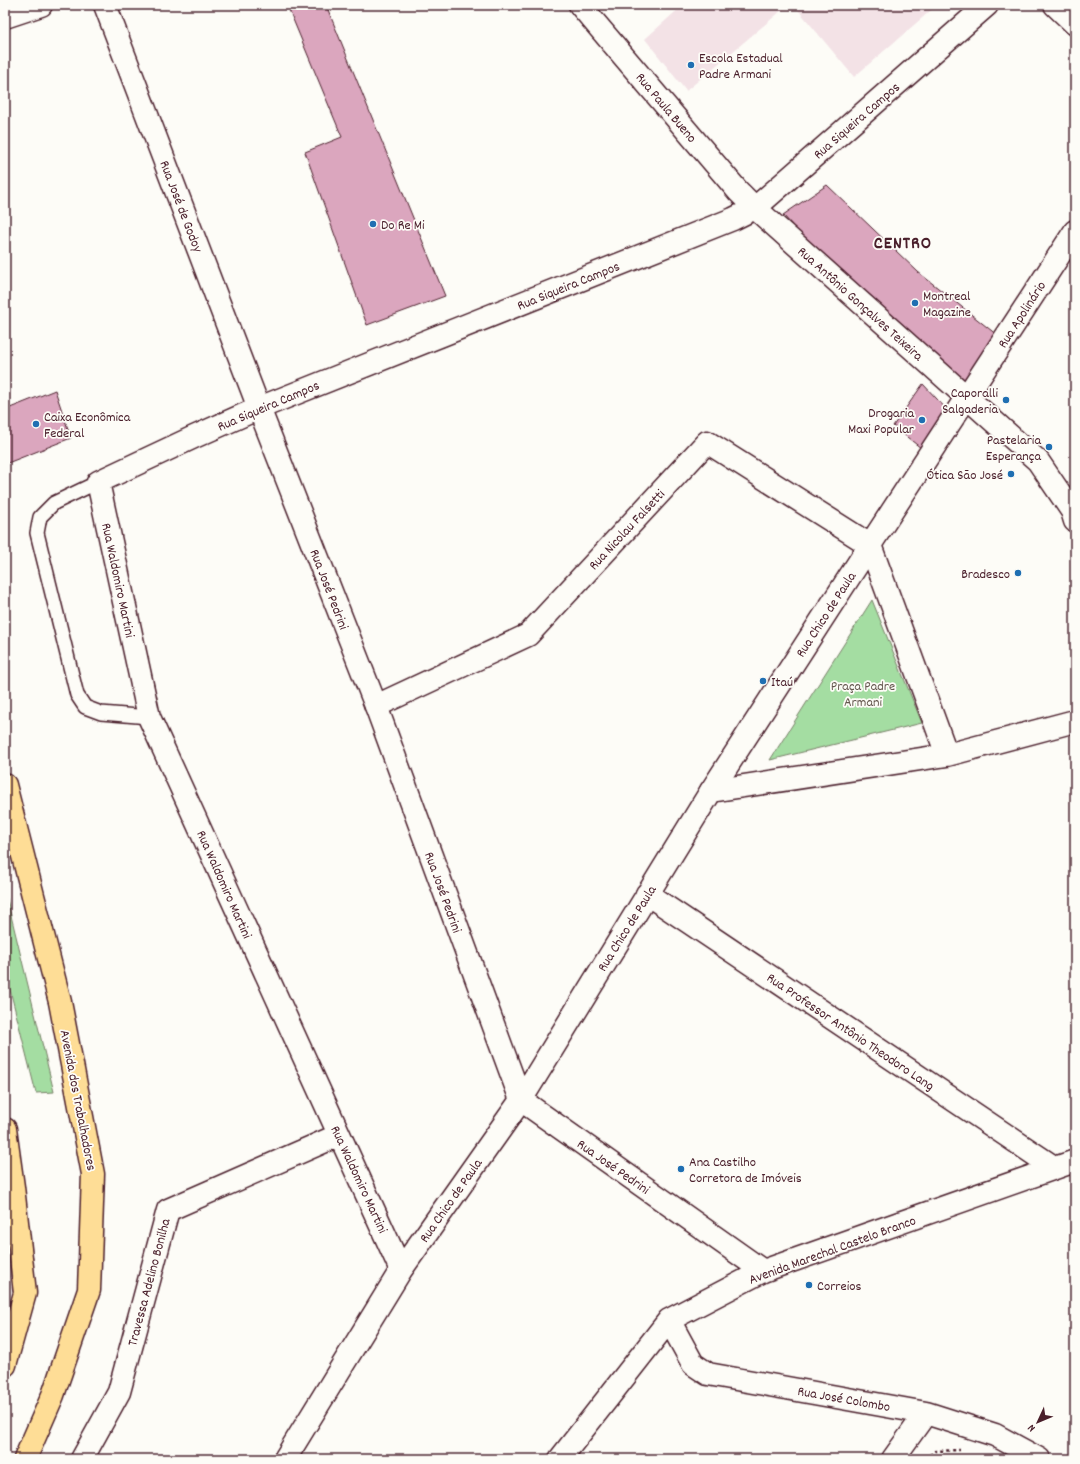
<svg xmlns="http://www.w3.org/2000/svg" width="1080" height="1464" font-family="Dekko,sans-serif">
<rect width="100%" height="100%" fill="#fdfcf7"/>
<filter id="ink" filterUnits="userSpaceOnUse"><feTurbulence type="fractalNoise" baseFrequency=".025" numOctaves="2"/><feDisplacementMap in="SourceGraphic" scale="8" xChannelSelector="R" yChannelSelector="G"/><feConvolveMatrix kernelMatrix="1 2 1 2 8 2 1 2 1" color-interpolation-filters="sRGB"/></filter>
<g filter="url(#ink)">
<!-- built -->
<path fill="#f3e2e6" d="M683,5H788L686,91L645,39Z
M794,5H937L854,77Z"/>
<!-- green -->
<path fill="#a4dda2" stroke="#777e66" d="M872,600L922,723L770,760Z
M5,891L54,1092L36,1093L5,970Z"/>
<!-- building -->
<path fill="#dba6be" stroke="#4a1f2b" d="M287,5H326L445,296L367,325L305,152L342,137Z
M827,185L918,272L997,335L973,386L956,378L830,267L783,215Z
M923,384L950,413L926,452L893,426Z
M55,390L71,438L5,464V410Z"/>
<g fill="none" stroke-linecap="round" stroke-linejoin="round">
<!-- service casing -->
<g stroke="#4a1f2b" stroke-width="16">
<path id="service" d="M98,482L54,503L40,517L37,533L77,695L85,707L101,713L149,717"/>
</g>
<!-- minor casing -->
<g stroke="#4a1f2b" stroke-width="25">
<path id="minor" d="M1055,5L1075,24
M376,706L528,635L707,442L870,545L947,755
M711,791L947,755L1075,721
M647,894L1055,1168
M521,1100L763,1271
M669,1320L693,1364L708,1374L926,1413L995,1435L1039,1459
M82,1459L119,1392L168,1210L339,1135
M560,1459L669,1320L763,1271L1075,1161
M893,1459L926,1413"/>
</g>
<!-- secondary casing -->
<g stroke="#4a1f2b" stroke-width="25">
<path id="secondary" d="M105,5L259,408L376,706L521,1100
M580,5L738,191L755,208L1038,461L1072,511L1075,521
M5,17L41,5
M401,1270L149,717L98,482L194,437L259,408L733,219L755,208L987,5
M285,1459L401,1270L521,1100L711,791L870,545L1075,231"/>
</g>
<!-- primary casing -->
<g stroke="#4a1f2b" stroke-width="25">
<path id="primary" d="M5,785L60,1002L93,1174L89,1290L53,1395L25,1459
M5,1129L13,1187L25,1293L5,1365"/>
</g>
<!-- path -->
<path stroke="#4a1f2b" stroke-width="2.5" stroke-dasharray="3 3" stroke-linecap="butt" d="M925,1459L935,1451L960,1450"/>
<!-- service -->
<use href="#service" stroke="#fdfcf7" stroke-width="13"/>
<!-- minor -->
<use href="#minor" stroke="#fdfcf7" stroke-width="22"/>
<!-- secondary -->
<use href="#secondary" stroke="#fdfcf7" stroke-width="22"/>
<!-- primary -->
<use href="#primary" stroke="#fedd96" stroke-width="22"/>
</g>
</g>
<!-- markers -->
<g fill="#1f6fb2" stroke="#fdfcf7" stroke-width="1.5">
<circle cx="691" cy="65" r="4"/>
<circle cx="373" cy="224" r="4"/>
<circle cx="915" cy="303" r="4"/>
<circle cx="1006" cy="400" r="4"/>
<circle cx="922" cy="420" r="4"/>
<circle cx="36" cy="424" r="4"/>
<circle cx="1049" cy="447" r="4"/>
<circle cx="1011" cy="474" r="4"/>
<circle cx="1018" cy="573" r="4"/>
<circle cx="763" cy="681" r="4"/>
<circle cx="681" cy="1169" r="4"/>
<circle cx="809" cy="1285" r="4"/>
</g>
<g text-anchor="middle" stroke-width="3.5" stroke-linejoin="round" paint-order="stroke">
<!-- poi labels -->
<g font-size="14" fill="#4a1f2b" stroke="#fdfcf7" text-anchor="start">
<text x="699" y="62">Escola Estadual<tspan x="699" dy="16">Padre Armani</tspan></text>
<text x="381" y="229">Do Re Mi</text>
<text x="923" y="300">Montreal<tspan x="923" dy="16">Magazine</tspan></text>
<text x="998" y="397" text-anchor="end">Caporalli<tspan x="998" dy="16">Salgaderia</tspan></text>
<text x="914" y="417" text-anchor="end">Drogaria<tspan x="914" dy="16">Maxi Popular</tspan></text>
<text x="44" y="421">Caixa Econômica<tspan x="44" dy="16">Federal</tspan></text>
<text x="1041" y="444" text-anchor="end">Pastelaria<tspan x="1041" dy="16">Esperança</tspan></text>
<text x="1003" y="479" text-anchor="end">Ótica São José</text>
<text x="1010" y="578" text-anchor="end">Bradesco</text>
<text x="771" y="686">Itaú</text>
<text x="689" y="1166">Ana Castilho<tspan x="689" dy="16">Corretora de Imóveis</tspan></text>
<text x="817" y="1290">Correios</text>
</g>
<!-- street labels -->
<g font-size="14" fill="#4a1f2b" stroke="#fdfcf7">
<text transform="translate(667 107) rotate(50)" y="5">Rua Paula Bueno</text>
<text transform="translate(856 120) rotate(-41)" y="5">Rua Siqueira Campos</text>
<text transform="translate(182 206) rotate(69)" y="5">Rua José de Godoy</text>
<text transform="translate(568 285) rotate(-22)" y="5">Rua Siqueira Campos</text>
<text transform="translate(861 303) rotate(42)" y="5">Rua Antônio Gonçalves Teixeira</text>
<text transform="translate(1021 314) rotate(-57)" y="5">Rua Apolinário</text>
<text transform="translate(268 405) rotate(-23)" y="5">Rua Siqueira Campos</text>
<text transform="translate(626 529) rotate(-47)" y="5">Rua Nicolau Falsetti</text>
<text transform="translate(119 580) rotate(78)" y="5">Rua Waldomiro Martini</text>
<text transform="translate(330 589) rotate(69)" y="5">Rua José Pedrini</text>
<text transform="translate(825 614) rotate(-57)" y="5">Rua Chico de Paula</text>
<text transform="translate(225 884) rotate(66)" y="5">Rua Waldomiro Martini</text>
<text transform="translate(444 892) rotate(70)" y="5">Rua José Pedrini</text>
<text transform="translate(626 928) rotate(-58)" y="5">Rua Chico de Paula</text>
<text transform="translate(851 1031) rotate(34)" y="5">Rua Professor Antônio Theodoro Lang</text>
<text transform="translate(79 1100) rotate(79)" y="5">Avenida dos Trabalhadores</text>
<text transform="translate(614 1166) rotate(35)" y="5">Rua José Pedrini</text>
<text transform="translate(360 1179) rotate(65)" y="5">Rua Waldomiro Martini</text>
<text transform="translate(450 1200) rotate(-55)" y="5">Rua Chico de Paula</text>
<text transform="translate(832 1249) rotate(-20)" y="5">Avenida Marechal Castelo Branco</text>
<text transform="translate(148 1282) rotate(-75)" y="5">Travessa Adelino Bonilha</text>
<text transform="translate(844 1398) rotate(10)" y="5">Rua José Colombo</text>
</g>
<!-- park labels -->
<g font-size="14" fill="#65584f" stroke="#fdfcf7">
<text x="863" y="690">Praça Padre<tspan x="863" dy="16">Armani</tspan></text>
</g>
<!-- district labels -->
<g font-size="18" font-weight="bold" letter-spacing="1" fill="#4a1f2b" stroke="#fdfcf7">
<text x="903" y="248">CENTRO</text>
</g>
</g>
<!-- margin -->
<rect width="1080" height="1464" fill="none" stroke="#fdfcf7" stroke-width="20"/>
<rect x="10" y="10" width="1060" height="1444" fill="none" stroke="#4a1f2b" stroke-width="1.5" filter="url(#ink)"/>
<!-- north arrow -->
<g transform="translate(1038 1422) rotate(226)" stroke="#fdfcf7" stroke-width="3" paint-order="stroke">
<path d="M0-3L7 15L0 10L-7 15Z" fill="#4a1f2b"/>
<text y="-6" font-size="11" font-weight="bold" text-anchor="middle" fill="#4a1f2b">N</text>
</g>
</svg>
